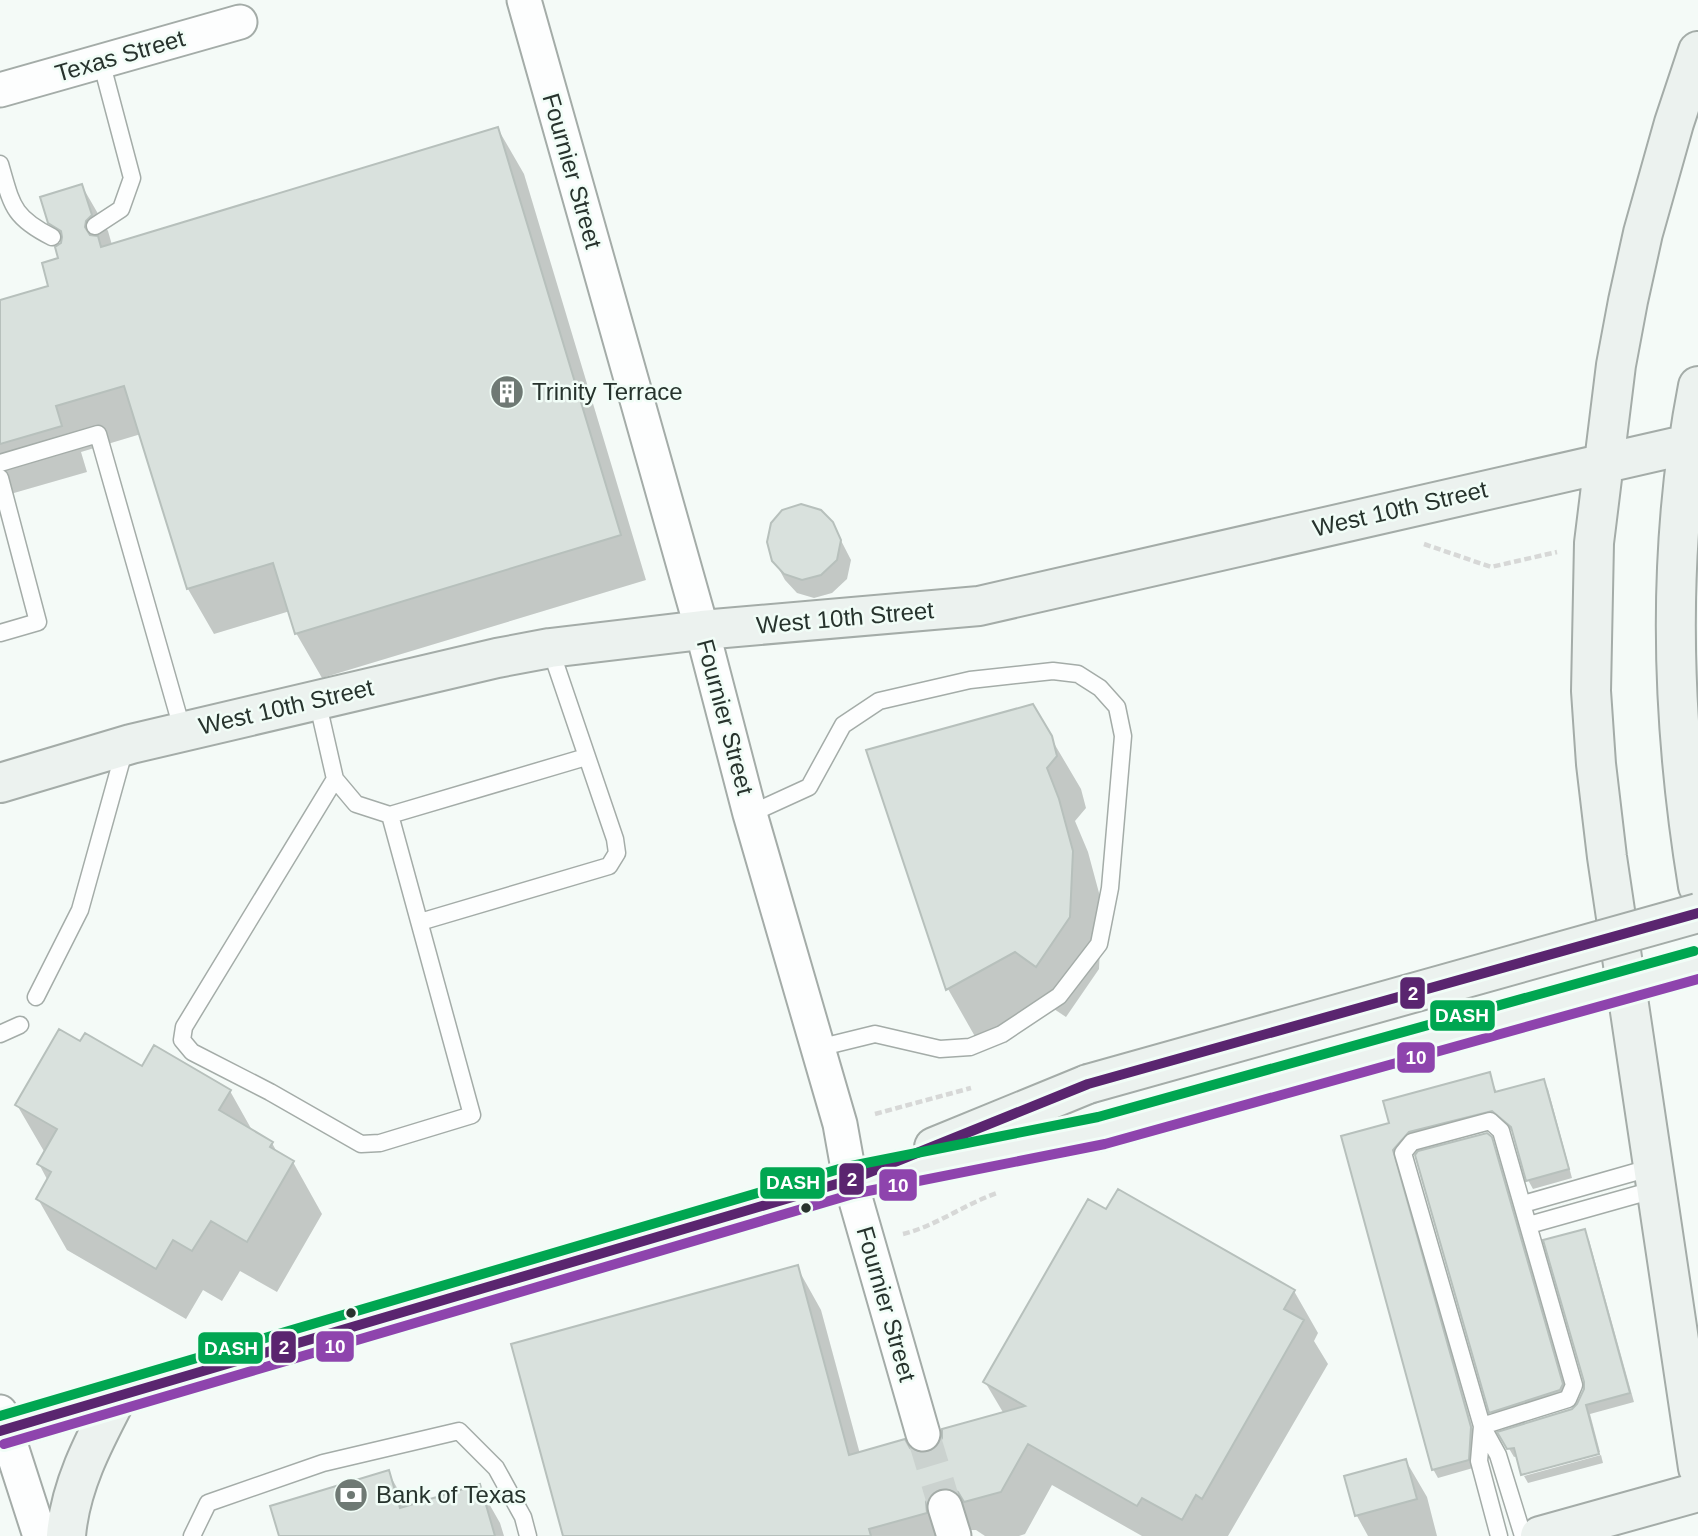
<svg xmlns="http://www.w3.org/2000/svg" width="1698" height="1536" font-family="Arial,sans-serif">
<rect width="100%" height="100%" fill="#f4faf7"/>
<!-- shadow -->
<path fill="#0003" d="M498,129L524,174L646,580L322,678L296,633L290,611L214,634L188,589L141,434L81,452L87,472L0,497V301L50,287L61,259L62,244L50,222L82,186L108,231L112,245Z
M832,523L851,560L847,579L832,593L814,598L797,593L785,580L774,560Z
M1032,706L1081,789L1086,808L1075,821L1088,852L1102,904L1099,969L1066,1017L1045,1003L977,1040L948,989Z
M80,1044L143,1068L230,1091L253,1132L272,1143L278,1154L293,1162L322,1214L277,1292L240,1271L222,1301L203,1290L186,1319L67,1250L38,1199L48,1181L39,1164L45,1153L17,1105Z
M1489,1074L1497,1093L1543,1081L1548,1089L1572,1178L1533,1189L1528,1180L1514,1133L1498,1119L1414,1140L1397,1160L1475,1437L1473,1468L1438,1478L1433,1469L1343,1137L1391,1124Z
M1490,1138L1496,1148L1567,1394L1496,1421L1491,1412Z
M1107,1211L1294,1291L1318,1333L1314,1341L1328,1364L1228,1536H1142L1052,1485L1025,1534L1019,1536H985L976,1530H965L956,1536H565L797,1267L821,1310L860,1454L909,1450L919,1455L928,1454L1004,1414L985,1382Z
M1584,1231L1589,1240L1634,1402L1590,1414L1600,1452L1522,1473L1518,1456L1514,1457L1500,1433L1573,1410L1579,1405L1585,1390Z
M1601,1455L1603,1463L1528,1483L1524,1476Z
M1406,1461L1427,1497L1437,1536H1368L1357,1516L1346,1477Z
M388,1472L408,1507L479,1486L500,1523L504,1536H281Z"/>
<!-- building -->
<path fill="#d9e1dd" stroke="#b7c0bc" stroke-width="2" d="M498,127L621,535L295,634L273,563L187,589L124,386L56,406L62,426L0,444V300L48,286L42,263L58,258L55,247L61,243L62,237L61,231L48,223L40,197L82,184L92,215L86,221L85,227L90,235L98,236L101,247Z
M801,504L821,510L833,522L841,540L837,560L821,575L802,580L784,574L772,561L767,542L771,523L782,510Z
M1033,704L1052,736L1057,756L1047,768L1059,799L1073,851L1070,917L1036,967L1015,952L946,990L866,750Z
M59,1029L80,1041L85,1033L142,1066L154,1045L231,1090L219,1110L273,1142L270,1147L294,1161L247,1242L211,1221L192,1251L173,1240L156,1269L36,1199L51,1172L37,1164L57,1129L15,1105Z
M1490,1072L1495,1092L1544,1079L1569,1169L1526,1181L1511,1127L1492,1111L1409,1132L1393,1150L1471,1427L1469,1460L1432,1470L1341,1136L1389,1123L1383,1101Z
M1487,1133L1492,1137L1563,1384L1560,1390L1489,1413L1415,1155L1418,1151Z
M1118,1189L1295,1290L1284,1309L1304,1320L1202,1499L1196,1495L1182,1520L1142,1498L1137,1506L1028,1444L1001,1492L964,1502L958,1492L949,1488L939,1489L931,1493L926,1502L927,1513L869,1529L871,1536H563L511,1344L798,1265L849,1455L905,1439L910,1448L919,1453H928L937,1447L942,1438V1429L1025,1406L983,1382L1088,1199L1106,1209Z
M1585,1229L1630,1393L1586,1405L1599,1454L1521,1475L1514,1448L1507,1449L1497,1432L1572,1409L1577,1404L1584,1389V1382L1543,1240Z
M1406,1459L1417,1499L1355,1516L1344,1476Z
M389,1470L400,1508L480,1484L495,1536H279L270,1506Z"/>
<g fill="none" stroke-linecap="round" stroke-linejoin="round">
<!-- street-tunnel -->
<path stroke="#cbd2cf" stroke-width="33" stroke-dasharray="33 17" stroke-linecap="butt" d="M923,1434L945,1507"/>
<!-- lane casing -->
<g stroke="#a4aca8" stroke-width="19">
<path id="lane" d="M0,164C12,205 12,217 52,237
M95,226L121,209L132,178L101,61
M0,463L98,434L183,732
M0,478L38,622L0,633
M317,700L335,779L356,804L390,815L586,757
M335,779L184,1027L182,1040L192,1052L270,1092L361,1144L380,1143L472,1115L390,815
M750,814L809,787L843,725L879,701L970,680L1053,671L1078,674L1100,688L1117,707L1123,736L1110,888L1099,944L1059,996L1002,1034L970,1047L940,1049L875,1034L818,1048
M420,922L609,866L617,853L615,839L550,648
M36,997L80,910L125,748
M0,1034L20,1025
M1523,1204L1653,1167
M1529,1225L1657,1189
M1482,1426L1568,1399L1574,1385L1501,1131L1490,1121L1412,1142L1403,1153L1482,1426L1498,1455L1523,1536
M1482,1426L1479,1461L1499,1536
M192,1536L208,1503L323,1463L459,1431L496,1468L523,1517L528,1536"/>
</g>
<!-- street casing -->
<g stroke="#a4aca8" stroke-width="37">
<path id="street" d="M524,0L702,630L750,814L840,1124L850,1180L923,1434
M0,90L240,22
M0,1412L40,1536
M945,1507L954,1536"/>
</g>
<!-- secondary casing -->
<g stroke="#a4aca8" stroke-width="42">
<path id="secondary" d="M1698,51L1674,123L1643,233L1628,301L1616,365L1594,543L1591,691L1596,764L1607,857L1698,1468
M1698,386C1666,551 1671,721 1698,886
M0,783L131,744L497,658L550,648L702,630L979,606L1689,444
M934,1147L1088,1084
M0,1431L850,1180L1101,1131
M66,1536C70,1486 94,1441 117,1397
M1540,1536L1698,1492"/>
</g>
<!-- path -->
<path stroke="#d7d8d7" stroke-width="4.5" stroke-dasharray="7 3.5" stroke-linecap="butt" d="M1424,544L1491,567L1557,552
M875,1114L971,1088
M903,1234C936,1226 965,1204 997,1193"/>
<!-- lane -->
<use href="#lane" stroke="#fdfefe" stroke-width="16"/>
<!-- street -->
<use href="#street" stroke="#fdfefe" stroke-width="33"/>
<!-- secondary -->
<use href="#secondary" stroke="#ecf2ef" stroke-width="38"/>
<!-- secondary-bridge casing -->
<g stroke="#a4aca8" stroke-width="42" stroke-linecap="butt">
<path id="secondary-bridge" d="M1088,1084L1698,913
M1101,1131L1698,964"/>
</g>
<!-- secondary-bridge -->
<use href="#secondary-bridge" stroke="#ecf2ef" stroke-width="38"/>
<!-- bus-1 casing -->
<g stroke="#f1fdf7" stroke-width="16">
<path id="bus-1" d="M0,1431L850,1180L1088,1084L1698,913"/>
</g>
<!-- bus-2 casing -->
<g stroke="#f1fdf7" stroke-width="16">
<path id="bus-2" d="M4,1444L853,1194L1105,1144L1698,979"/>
</g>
<!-- bus-3 casing -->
<g stroke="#f1fdf7" stroke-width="16">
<path id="bus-3" d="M0,1416L846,1167L1098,1117L1694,951"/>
</g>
<!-- bus-1 -->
<use href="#bus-1" stroke="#5a256f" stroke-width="10"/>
<!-- bus-2 -->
<use href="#bus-2" stroke="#8e44ad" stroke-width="10"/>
<!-- bus-3 -->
<use href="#bus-3" stroke="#00a651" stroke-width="10"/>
</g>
<!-- icons -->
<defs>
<g id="building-disc" transform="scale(1.75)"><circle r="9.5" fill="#6f7974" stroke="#f1fdf7"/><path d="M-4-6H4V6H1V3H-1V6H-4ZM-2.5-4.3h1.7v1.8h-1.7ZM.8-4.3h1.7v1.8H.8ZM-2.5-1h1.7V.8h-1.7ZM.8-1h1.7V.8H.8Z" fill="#fff"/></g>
<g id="bank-disc" transform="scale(1.75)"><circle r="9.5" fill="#6f7974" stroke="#f1fdf7"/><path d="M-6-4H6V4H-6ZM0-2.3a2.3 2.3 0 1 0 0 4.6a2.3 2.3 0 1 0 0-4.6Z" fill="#fff"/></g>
</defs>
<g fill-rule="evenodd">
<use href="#building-disc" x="507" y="392"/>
<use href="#bank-disc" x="351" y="1495"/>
</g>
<!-- markers -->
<g fill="#27332d" stroke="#f1fdf7" stroke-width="2.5">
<circle cx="806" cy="1208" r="6"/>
<circle cx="351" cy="1313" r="6"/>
</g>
<g text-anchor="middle" stroke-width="5" stroke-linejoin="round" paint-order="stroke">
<!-- street labels -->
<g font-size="24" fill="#27332d" stroke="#f1fdf7">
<text transform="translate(120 56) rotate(-16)" y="8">Texas Street</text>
<text transform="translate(572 171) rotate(74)" y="8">Fournier Street</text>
<text transform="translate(1400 509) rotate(-13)" y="8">West 10th Street</text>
<text transform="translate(845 618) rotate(-5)" y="8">West 10th Street</text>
<text transform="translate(286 707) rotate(-13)" y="8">West 10th Street</text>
<text transform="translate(725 717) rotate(75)" y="8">Fournier Street</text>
<text transform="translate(886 1304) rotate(74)" y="8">Fournier Street</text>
</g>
<!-- poi labels -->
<g font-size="24" fill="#27332d" stroke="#f1fdf7" text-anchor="start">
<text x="532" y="400">Trinity Terrace</text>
<text x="376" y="1503">Bank of Texas</text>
</g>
</g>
<g stroke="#f1fdf7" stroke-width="2.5">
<rect x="1399" y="976" width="27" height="34" rx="7" fill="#5a256f"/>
<rect x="1429" y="999" width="67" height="33" rx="7" fill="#00a651"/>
<rect x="1396" y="1041" width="40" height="33" rx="7" fill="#8e44ad"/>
<rect x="838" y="1162" width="27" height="34" rx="7" fill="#5a256f"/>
<rect x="759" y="1166" width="67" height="34" rx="7" fill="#00a651"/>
<rect x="878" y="1168" width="40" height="34" rx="7" fill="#8e44ad"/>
<rect x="315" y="1330" width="40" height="33" rx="7" fill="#8e44ad"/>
<rect x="270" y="1330" width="27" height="34" rx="7" fill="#5a256f"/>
<rect x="197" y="1331" width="67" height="34" rx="7" fill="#00a651"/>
</g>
<g font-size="19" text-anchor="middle" font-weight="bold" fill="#fff">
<text x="1413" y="1000">2</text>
<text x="1462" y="1022">DASH</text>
<text x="1416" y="1064">10</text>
<text x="852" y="1186">2</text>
<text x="793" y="1189">DASH</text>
<text x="898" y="1192">10</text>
<text x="335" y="1353">10</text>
<text x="284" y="1354">2</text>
<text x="231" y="1355">DASH</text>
</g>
</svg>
